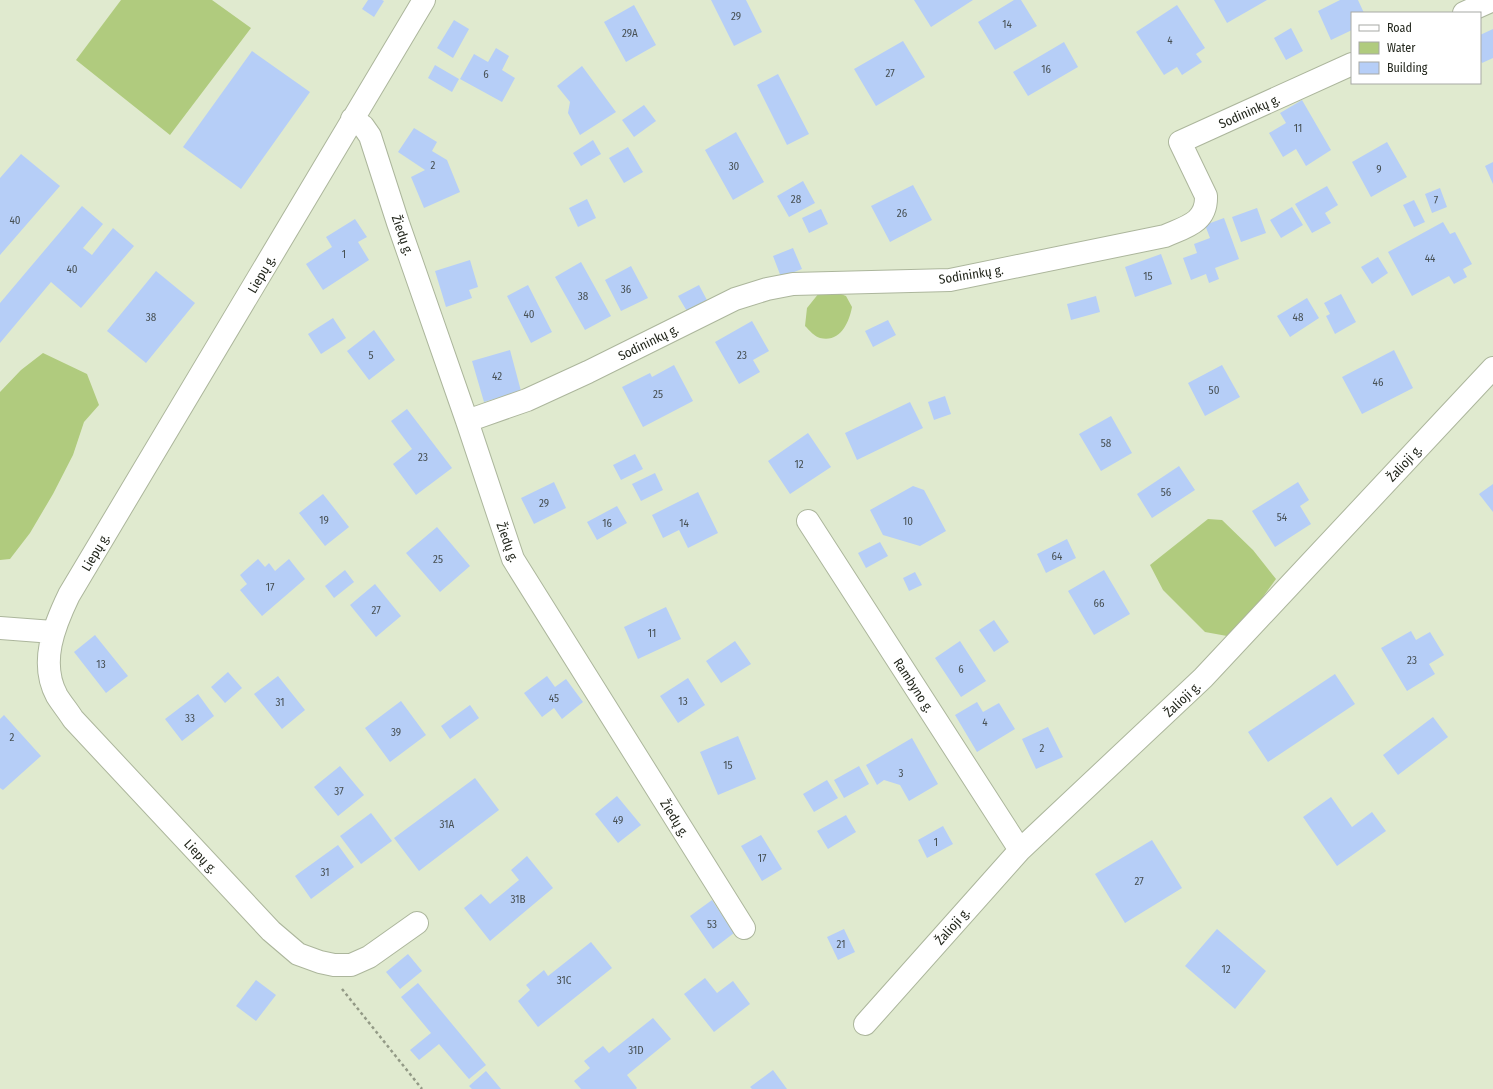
<svg xmlns="http://www.w3.org/2000/svg" width="1493" height="1089" font-family="'Fira Sans Condensed',sans-serif">
<rect width="100%" height="100%" fill="#e0eacf"/>
<!-- water -->
<path fill="#b0cb7e" d="M121,0H212L251,28L170,135L76,60Z
M833,291L846,296L852,307C849,323 840,343 820,338C815,337 809,330 805,326L807,308L819,293Z
M43,353L87,374L99,405L84,422L73,455L53,494L30,533L10,559L0,560V392L21,370Z
M1208,519L1222,520L1253,550L1276,579L1254,609L1227,636L1205,632L1163,590L1150,565Z"/>
<!-- building -->
<path fill="#b6cef7" d="M368,0H382L384,1L374,17L362,9Z
M711,0H746L762,32L734,46Z
M914,0H973L931,27Z
M1014,0H1021L1037,26L995,50L978,22Z
M1214,0H1267L1227,23Z
M1340,0H1358L1364,13H1352V30L1331,40L1318,11Z
M634,5L656,45L626,62L604,22Z
M1177,5L1205,48L1196,54L1202,62L1182,75L1177,67L1164,75L1136,32Z
M454,20L469,29L453,58L437,48Z
M1291,28L1303,51L1286,60L1274,38Z
M1493,29V58L1482,63L1480,59V35Z
M903,41L925,77L876,106L854,69Z
M1064,42L1078,67L1028,96L1013,72Z
M496,48L509,56L502,70L515,78L502,102L460,79L474,54L488,62Z
M252,51L310,92L241,189L183,147Z
M435,65L459,79L452,92L428,78Z
M582,66L616,112L580,135L568,113L570,102L557,86Z
M778,74L809,134L787,145L757,85Z
M1302,100L1331,150L1306,166L1296,149L1283,157L1269,133L1286,123L1280,113Z
M644,105L656,121L634,137L622,120Z
M414,128L437,142L432,151L447,160L460,192L424,208L411,177L425,170L398,152Z
M736,132L764,182L733,200L705,150Z
M593,140L601,154L581,166L573,153Z
M1387,142L1407,177L1371,197L1352,162Z
M628,147L643,172L624,183L609,158Z
M21,154L60,186L0,255V178Z
M1493,162V184L1485,166Z
M803,181L815,203L789,217L777,196Z
M913,185L932,220L890,242L871,206Z
M1327,186L1338,205L1325,213L1331,223L1312,233L1295,204Z
M1440,188L1447,207L1432,213L1425,194Z
M587,199L596,218L578,227L569,208Z
M1414,200L1425,222L1414,227L1403,205Z
M82,206L103,224L83,248L92,255L113,228L134,246L81,308L51,282L0,343V303Z
M1292,207L1303,225L1281,238L1270,220Z
M1257,208L1266,233L1241,242L1232,217Z
M821,209L828,224L809,233L802,218Z
M1224,218L1239,259L1215,268L1219,279L1209,283L1206,274L1191,280L1183,258L1197,253L1194,244L1210,238L1205,225Z
M355,219L367,237L358,242L369,260L323,290L306,264L332,247L326,237Z
M1443,222L1450,234L1455,232L1472,264L1463,269L1467,277L1454,284L1449,276L1412,296L1388,252Z
M793,248L802,269L781,277L773,256Z
M1161,254L1172,284L1135,297L1125,267Z
M1378,257L1388,273L1372,284L1361,267Z
M470,260L478,287L469,290L472,298L446,307L435,271Z
M581,262L611,316L585,330L555,277Z
M631,266L648,298L621,311L605,280Z
M156,271L195,303L146,363L107,331Z
M528,285L552,332L531,343L507,296Z
M699,285L708,302L688,313L678,296Z
M1341,294L1356,322L1335,334L1326,316L1330,314L1324,303Z
M1096,296L1100,312L1071,320L1067,304Z
M1307,298L1319,318L1290,337L1277,316Z
M333,318L346,338L321,354L308,334Z
M888,320L896,335L873,347L865,331Z
M752,321L769,351L753,360L760,372L739,384L715,342Z
M374,330L395,360L369,380L347,351Z
M510,350L521,391L484,402L472,361Z
M1394,350L1413,388L1362,414L1342,377Z
M674,365L693,401L643,427L622,387L650,373L652,377Z
M1222,365L1240,397L1205,416L1188,383Z
M945,396L951,414L934,420L928,402Z
M910,402L923,428L857,460L845,433Z
M407,409L452,468L416,495L393,464L412,449L391,421Z
M1111,416L1132,453L1101,471L1079,434Z
M808,433L831,467L790,494L768,461Z
M635,454L643,469L621,480L613,465Z
M1179,466L1195,490L1152,518L1137,494Z
M655,473L663,490L641,501L632,484Z
M554,482L566,508L534,524L521,498Z
M1298,482L1309,500L1300,506L1311,524L1275,547L1252,511Z
M1493,484V512L1479,494Z
M913,486L924,490L946,531L920,546L883,535L870,510Z
M698,492L718,533L688,548L679,530L663,538L652,515Z
M323,494L349,527L325,546L299,513Z
M617,506L627,523L597,540L587,522Z
M437,527L470,566L440,592L406,553Z
M1067,539L1076,558L1046,573L1037,554Z
M880,542L888,556L866,568L858,553Z
M258,559L265,567L269,563L275,571L289,559L305,579L262,616L240,590L247,584L240,575Z
M345,570L354,582L334,598L325,586Z
M1104,570L1130,614L1094,635L1068,591Z
M915,572L922,585L909,591L903,578Z
M375,584L401,616L376,637L350,605Z
M666,607L681,639L638,659L624,627Z
M994,620L1009,642L994,652L979,630Z
M1411,631L1416,640L1430,632L1444,655L1429,664L1435,674L1407,691L1381,648Z
M95,635L128,676L106,693L74,652Z
M735,641L751,664L721,683L706,661Z
M960,641L986,681L961,697L935,658Z
M228,672L242,688L225,703L211,687Z
M1335,674L1355,704L1268,762L1248,732Z
M278,676L305,710L282,729L254,694Z
M547,676L555,687L566,679L583,702L562,719L554,708L542,717L524,693Z
M688,678L705,705L678,723L660,696Z
M198,694L214,716L182,741L165,719Z
M401,701L426,735L390,762L365,728Z
M977,702L983,712L999,703L1015,729L977,752L955,715Z
M470,705L479,718L450,739L441,726Z
M4,715L41,756L3,790L0,788V719Z
M1433,717L1448,737L1398,775L1383,755Z
M1048,727L1063,757L1036,769L1022,739Z
M738,736L756,779L718,795L700,752Z
M912,738L938,784L909,801L900,785L884,780L877,785L866,765Z
M340,766L364,795L338,816L314,787Z
M859,766L869,784L844,798L834,780Z
M475,778L499,810L419,871L394,838Z
M827,780L838,798L814,812L803,794Z
M617,796L641,825L618,843L595,814Z
M1331,797L1352,827L1372,812L1386,831L1337,866L1303,817Z
M371,813L392,841L361,864L340,836Z
M846,815L856,832L828,849L817,831Z
M943,826L953,844L927,858L918,840Z
M761,835L782,869L762,881L741,846Z
M1152,840L1182,888L1125,923L1095,874Z
M338,845L354,867L311,899L295,876Z
M527,856L553,888L490,941L464,908L481,894L490,904L519,880L511,870Z
M712,900L734,933L713,949L690,916Z
M844,929L855,952L838,960L827,937Z
M1217,929L1266,971L1235,1009L1185,966Z
M591,942L612,968L538,1027L518,1001L530,990L526,985L544,970L548,976Z
M408,954L422,971L400,989L386,972Z
M705,978L717,993L733,981L750,1004L714,1032L684,994Z
M256,980L276,995L256,1021L236,1006Z
M418,983L486,1065L469,1079L439,1044L419,1060L410,1050L431,1033L401,997Z
M653,1018L671,1039L627,1075L637,1088L636,1089H581L574,1081L590,1068L584,1061L603,1046L609,1053Z
M773,1070L787,1089H752L750,1087Z
M486,1071L501,1089H472L469,1086Z"/>
<g fill="none" stroke-linecap="round" stroke-linejoin="round">
<!-- minor casing -->
<g stroke="#acb69c" stroke-width="24">
<path id="minor" d="M1464,13L1493,0
M352,119L363,126L370,136L398,223L467,421L513,559L744,928
M467,421L527,400L588,372L735,299L767,289L793,284L950,280L1165,236C1185,227 1207,223 1206,196L1180,142L1352,64
M808,521L1020,850
M0,628L53,632
M417,923L369,957L351,965H334L320,962L298,954L271,931L73,719C68,711 62,704 57,696C39,663 54,626 69,595L424,0
M865,1024L1020,850L1203,678L1493,368"/>
</g>
<!-- path -->
<path stroke="#939a86" stroke-width="2.5" stroke-dasharray="3 3" stroke-linecap="butt" d="M342,989L422,1089"/>
<!-- minor -->
<use href="#minor" stroke="#fff" stroke-width="22"/>
</g>
<g text-anchor="middle" stroke-width="4" stroke-linejoin="round" paint-order="stroke">
<!-- number labels -->
<g font-size="11" fill="#485154">
<text x="736" y="20">29</text>
<text x="1007" y="28">14</text>
<text x="630" y="37">29A</text>
<text x="1170" y="44">4</text>
<text x="1046" y="73">16</text>
<text x="890" y="77">27</text>
<text x="486" y="78">6</text>
<text x="1298" y="132">11</text>
<text x="433" y="169">2</text>
<text x="734" y="170">30</text>
<text x="1379" y="173">9</text>
<text x="796" y="203">28</text>
<text x="1436" y="204">7</text>
<text x="902" y="217">26</text>
<text x="15" y="224">40</text>
<text x="344" y="258">1</text>
<text x="1430" y="262">44</text>
<text x="72" y="273">40</text>
<text x="1148" y="280">15</text>
<text x="626" y="293">36</text>
<text x="583" y="300">38</text>
<text x="529" y="318">40</text>
<text x="151" y="321">38</text>
<text x="1298" y="321">48</text>
<text x="371" y="359">5</text>
<text x="742" y="359">23</text>
<text x="497" y="380">42</text>
<text x="1378" y="386">46</text>
<text x="1214" y="394">50</text>
<text x="658" y="398">25</text>
<text x="1106" y="447">58</text>
<text x="423" y="461">23</text>
<text x="799" y="468">12</text>
<text x="1166" y="496">56</text>
<text x="544" y="507">29</text>
<text x="1282" y="521">54</text>
<text x="324" y="524">19</text>
<text x="908" y="525">10</text>
<text x="607" y="527">16</text>
<text x="684" y="527">14</text>
<text x="1057" y="560">64</text>
<text x="438" y="563">25</text>
<text x="270" y="591">17</text>
<text x="1099" y="607">66</text>
<text x="376" y="614">27</text>
<text x="652" y="637">11</text>
<text x="1412" y="664">23</text>
<text x="101" y="668">13</text>
<text x="961" y="673">6</text>
<text x="554" y="702">45</text>
<text x="683" y="705">13</text>
<text x="280" y="706">31</text>
<text x="190" y="722">33</text>
<text x="985" y="726">4</text>
<text x="396" y="736">39</text>
<text x="12" y="741">2</text>
<text x="1042" y="752">2</text>
<text x="728" y="769">15</text>
<text x="901" y="777">3</text>
<text x="339" y="795">37</text>
<text x="618" y="824">49</text>
<text x="447" y="828">31A</text>
<text x="936" y="846">1</text>
<text x="762" y="862">17</text>
<text x="325" y="876">31</text>
<text x="1139" y="885">27</text>
<text x="518" y="903">31B</text>
<text x="712" y="928">53</text>
<text x="841" y="948">21</text>
<text x="1226" y="973">12</text>
<text x="564" y="984">31C</text>
<text x="636" y="1054">31D</text>
</g>
<!-- street labels -->
<g font-size="13" fill="#23271d" stroke="#fff">
<text transform="translate(1249 111) rotate(-24)" y="5">Sodininkų g.</text>
<text transform="translate(403 235) rotate(71)" y="5">Žiedų g.</text>
<text transform="translate(261 274) rotate(-60)" y="5">Liepų g.</text>
<text transform="translate(971 274) rotate(-9)" y="5">Sodininkų g.</text>
<text transform="translate(648 342) rotate(-26)" y="5">Sodininkų g.</text>
<text transform="translate(1404 463) rotate(-47)" y="5">Žalioji g.</text>
<text transform="translate(508 542) rotate(70)" y="5">Žiedų g.</text>
<text transform="translate(95 552) rotate(-59)" y="5">Liepų g.</text>
<text transform="translate(914 685) rotate(57)" y="5">Rambyno g.</text>
<text transform="translate(1182 699) rotate(-43)" y="5">Žalioji g.</text>
<text transform="translate(675 818) rotate(58)" y="5">Žiedų g.</text>
<text transform="translate(201 856) rotate(47)" y="5">Liepų g.</text>
<text transform="translate(952 926) rotate(-48)" y="5">Žalioji g.</text>
</g>
</g>
<!-- legend -->
<rect x="1351" y="12" width="130" height="72" fill="#ffffff" stroke="#a7a9a5"/>
<rect x="1359" y="25" width="20" height="6" fill="#ffffff" stroke="#a7a9a5"/>
<text x="1387" y="32" font-size="12" fill="#23271d">Road</text>
<rect x="1359" y="42" width="20" height="12" fill="#b0cb7e" stroke="#a7a9a5"/>
<text x="1387" y="52" font-size="12" fill="#23271d">Water</text>
<rect x="1359" y="62" width="20" height="12" fill="#b6cef7" stroke="#a7a9a5"/>
<text x="1387" y="72" font-size="12" fill="#23271d">Building</text>
</svg>
